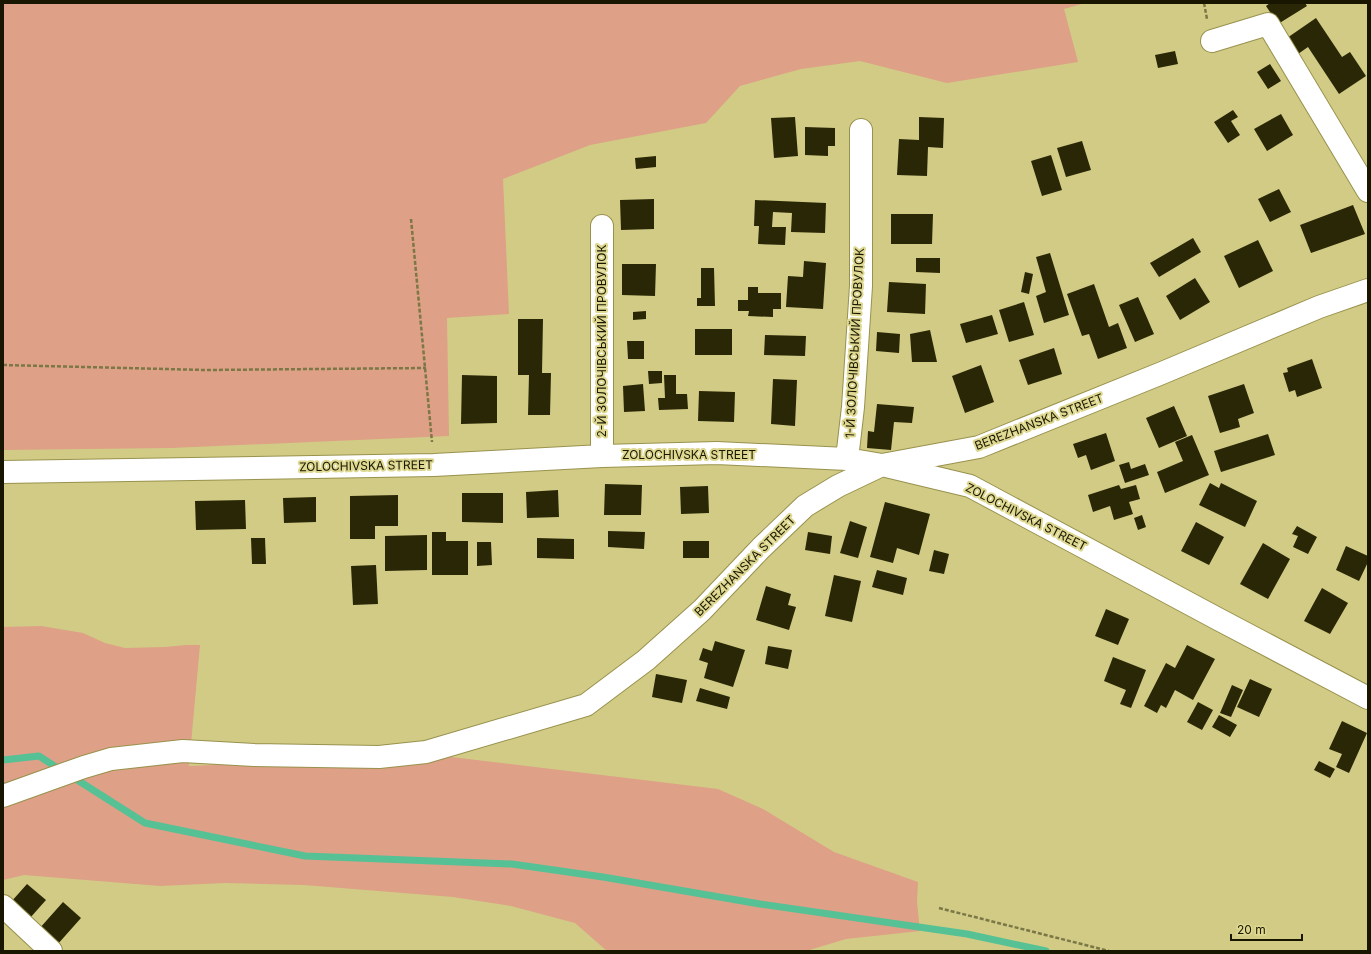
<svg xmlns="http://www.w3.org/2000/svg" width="1371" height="954" font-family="Inter,sans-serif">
<rect width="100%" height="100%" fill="#d1cb85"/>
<!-- green -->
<path fill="#dea086" d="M3,3H1085L1064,9L1078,62L947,83L860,61L801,69L740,86L706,123L590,145L503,179L509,314L447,318L449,436L171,448L3,450Z
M41,626L83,633L105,643L125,648L165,647L186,645H200L189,766L443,756L718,789L763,809L834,852L918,882L917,902L920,931L846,939L806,951H607L575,923L511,906L453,897L304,885L225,883L160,886L24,875L3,880V627Z"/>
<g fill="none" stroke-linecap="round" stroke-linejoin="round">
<!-- stream -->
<path stroke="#55c195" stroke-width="7" d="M3,760L39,756L62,771
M71,776L145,823L305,856L512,864L603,877L760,904L967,934L1046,951"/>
</g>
<!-- building -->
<path fill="#2a2707" d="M1270,3H1305L1307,6L1278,24L1266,6Z
M1316,18L1342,57L1350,52L1366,76L1339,94L1308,47L1298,54L1287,38Z
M1175,51L1178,64L1158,68L1155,55Z
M1270,64L1281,81L1268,89L1257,72Z
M1233,110L1238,117L1231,121L1240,135L1228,143L1214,122Z
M1281,114L1293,135L1267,151L1254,129Z
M795,117L798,156L774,158L771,118Z
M919,117L944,118L943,148L928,147L927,176L897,175L899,139L919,140Z
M805,127L835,128V146H828V156L805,155Z
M1082,141L1091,170L1066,177L1057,148Z
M1051,155L1062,190L1042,196L1031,161Z
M656,156V167L636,169L635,158Z
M1279,189L1291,212L1270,222L1258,199Z
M654,199V229L621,230L620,200Z
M755,200L826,203L825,233L791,232L792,213L773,212L772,227H786L785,245L758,244L759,226H754Z
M1353,205L1365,234L1311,253L1300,225Z
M891,214H933L932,244H891Z
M1193,238L1201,252L1159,277L1150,263Z
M1258,240L1273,271L1239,288L1224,256Z
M1050,253L1069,315L1044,323L1036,296L1046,292L1036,257Z
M916,258H940V273L916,272Z
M804,261L826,263L823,309L786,307L788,276L803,277Z
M622,264H656L655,296L622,295Z
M701,268H714L715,306H697V298H701Z
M1025,272L1033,274L1029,294L1021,292Z
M1195,278L1210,302L1180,320L1166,296Z
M889,282L926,284L925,314L887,312Z
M1094,284L1109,327L1118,323L1127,348L1098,359L1089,334L1082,336L1067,294Z
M748,287H758V293H781V309H773V317L748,316L749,311H738V300H748Z
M1138,297L1154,334L1135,342L1119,305Z
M1024,302L1034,335L1009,342L999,310Z
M646,311V319L633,320V312Z
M992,315L998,334L966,343L960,324Z
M518,319H543L542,373H551L550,415H528L529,375H518Z
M695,329H732V355H695Z
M930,330L937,362H912L910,334Z
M877,332L900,334L899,353L876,351Z
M765,335L806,336L805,356L764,355Z
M627,341H644V359H628Z
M1054,348L1062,374L1028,385L1019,360Z
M1312,359L1322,388L1297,397L1295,390L1289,392L1283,373L1288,372L1287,368Z
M981,365L994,402L965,413L952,376Z
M648,371H662V383L649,384Z
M462,375L497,376V423L461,424Z
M664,375H676V394H687L688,409L659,410L658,398H665Z
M773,379L797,380L795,426L771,424Z
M643,384L645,411L624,412L623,386Z
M1244,384L1254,413L1238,419L1240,427L1220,433L1208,396Z
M699,391L735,392L734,422L698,421Z
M877,404L914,407L912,423L894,422L891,450L867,448L868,431L874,432Z
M1174,406L1187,436L1159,448L1146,418Z
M1106,433L1115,461L1091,470L1086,455L1078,458L1073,444Z
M1268,434L1275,455L1221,472L1214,451Z
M1192,435L1209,475L1165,493L1157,472L1183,461L1175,442Z
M1129,462L1131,469L1145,464L1149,475L1125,483L1119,465Z
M1210,483L1219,488L1221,483L1257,501L1245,527L1199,505Z
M605,484L642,485L641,515H604Z
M1119,485L1121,489L1136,485L1140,499L1129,502L1133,514L1114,520L1110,506L1093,512L1088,495Z
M708,486L709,513L681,514L680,487Z
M558,490L559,517L527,518L526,492Z
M462,493H503V523L462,522Z
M398,495V526H375V539H350V496Z
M316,497V522L284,523L283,498Z
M245,500L246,529L196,530L195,501Z
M885,502L930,514L919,555L897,548L893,563L870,557Z
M1142,515L1146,527L1138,530L1134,518Z
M850,521L867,527L858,558L840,553Z
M1196,522L1224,537L1209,565L1181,551Z
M1297,526L1317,537L1308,554L1293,547L1298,536L1292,534Z
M608,531L645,532L644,549L608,547Z
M432,532H446V541H468V575H432Z
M808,532L832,536L830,554L805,550Z
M427,535V570L385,571V536Z
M251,538H265L266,564H252Z
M537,538L574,539V559L537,558Z
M683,541H709V558H683Z
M477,542H491L492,565L477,566Z
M1263,543L1290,559L1268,599L1240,584Z
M1346,546L1368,556V562L1359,581L1336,570Z
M934,550L949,554L944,574L929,571Z
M376,565L378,604L353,605L351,566Z
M877,570L907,578L903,595L872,587Z
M834,575L861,581L852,622L825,616Z
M766,586L791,594L788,605L796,607L789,630L756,620Z
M1322,588L1348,603L1330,634L1304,621Z
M1106,609L1129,619L1118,645L1095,636Z
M715,641L745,650L733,687L704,678L708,663L699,660L703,648L712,651Z
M1187,645L1215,659L1193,700L1175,690L1166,708L1161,705L1157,713L1144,706L1166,663L1175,668Z
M768,646L792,650L788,669L765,664Z
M1113,657L1146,670L1131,708L1120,704L1126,690L1104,681Z
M656,674L687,680L682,703L652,697Z
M1250,679L1272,689L1259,717L1237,707Z
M1232,685L1243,690L1231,717L1220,713Z
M700,688L730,697L727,709L696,701Z
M1198,702L1213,710L1202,730L1187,722Z
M1219,715L1237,725L1230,737L1212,727Z
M1342,721L1367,733L1349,773L1336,767L1342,754L1329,749Z
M1319,761L1335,769L1330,778L1314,770Z
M27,884L46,900L30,918L11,902Z
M63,902L81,918L57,945L39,929Z"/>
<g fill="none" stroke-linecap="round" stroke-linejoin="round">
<!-- minor casing -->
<g stroke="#98924d" stroke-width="24">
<path id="minor" d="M1212,41L1268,24L1368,191
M602,456V226
M847,459L853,407L861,286V130
M3,472L434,465L602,456L717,453L847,459L882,465L970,486L1218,619L1368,698
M3,796L84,767L111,759L183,751L254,755L379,757L426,752L586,705L646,660L702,610L761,548L805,506L838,486L882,465L979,447L1162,373L1319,307L1368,290
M3,906L51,951"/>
</g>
<!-- path -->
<path stroke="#7b7747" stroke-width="2.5" stroke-dasharray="4 2" stroke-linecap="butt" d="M1204,3L1207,19
M411,219L432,442
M3,365L206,370L426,368
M939,908L1109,951"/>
<!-- minor -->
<use href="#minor" stroke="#fff" stroke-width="22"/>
</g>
<g text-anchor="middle" stroke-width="4" stroke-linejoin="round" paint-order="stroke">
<!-- street labels -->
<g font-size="12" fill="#191600" stroke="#ded891">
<text transform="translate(602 341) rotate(-90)" y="4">2-Й ЗОЛОЧІВСЬКИЙ ПРОВУЛОК</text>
<text transform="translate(855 343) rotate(-87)" y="4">1-Й ЗОЛОЧІВСЬКИЙ ПРОВУЛОК</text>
<text transform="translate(1039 422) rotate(-21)" y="4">BEREZHANSKA STREET</text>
<text x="689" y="459">ZOLOCHIVSKA STREET</text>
<text transform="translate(366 466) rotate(-1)" y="4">ZOLOCHIVSKA STREET</text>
<text transform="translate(1026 517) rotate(27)" y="4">ZOLOCHIVSKA STREET</text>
<text transform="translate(745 566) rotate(-45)" y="4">BEREZHANSKA STREET</text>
</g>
</g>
<!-- border -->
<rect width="1371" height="954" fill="none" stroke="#191600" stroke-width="8"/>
<!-- scale -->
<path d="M1231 934v6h71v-6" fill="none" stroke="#191600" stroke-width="2"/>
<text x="1237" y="934" font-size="12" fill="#191600" stroke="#ded891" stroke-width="3" paint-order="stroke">20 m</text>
</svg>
